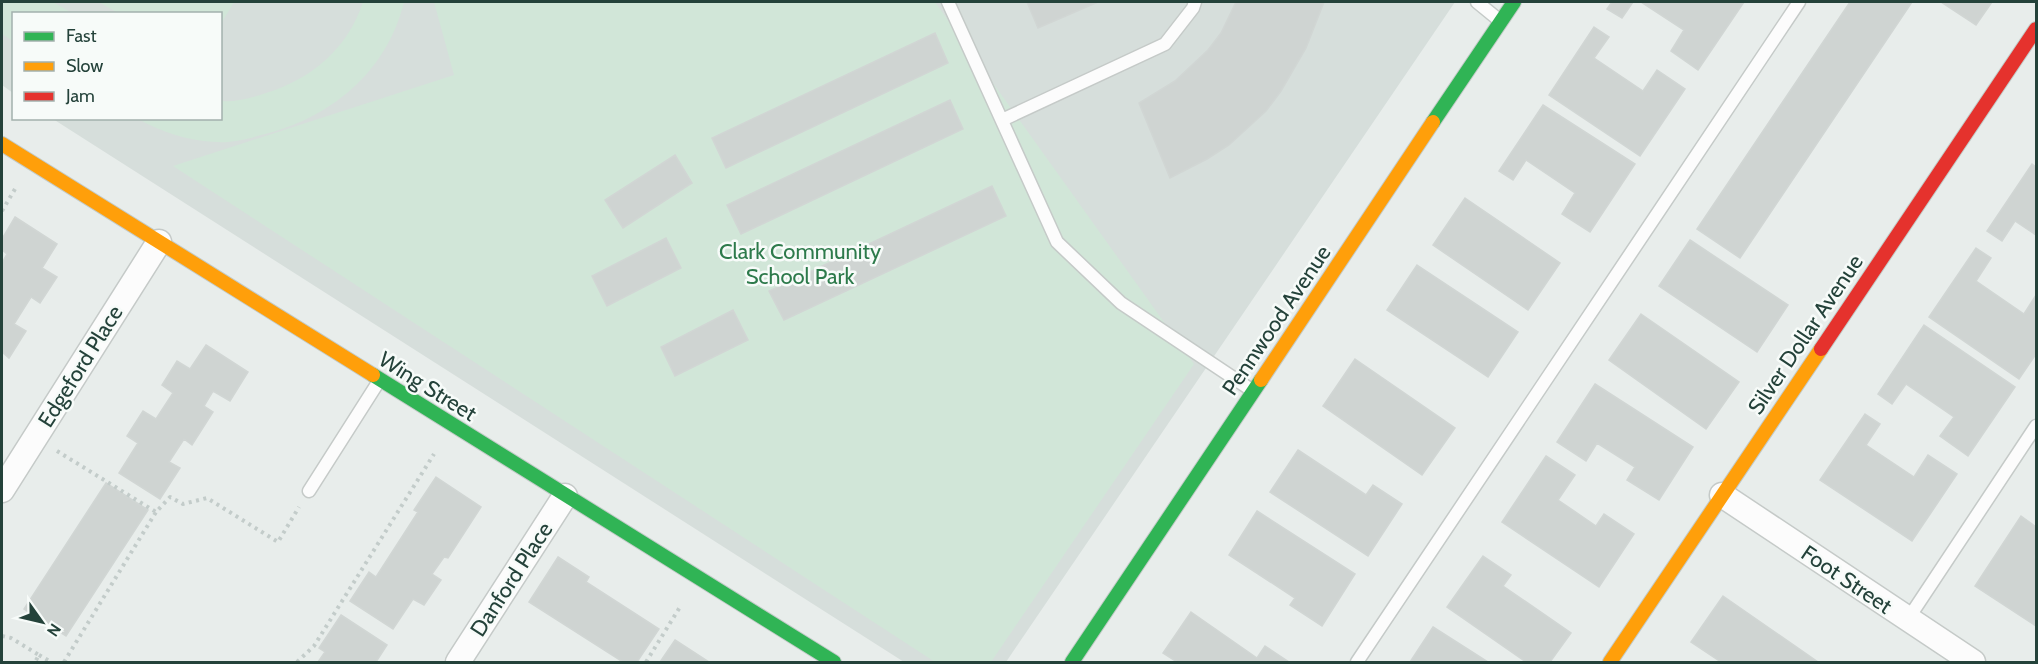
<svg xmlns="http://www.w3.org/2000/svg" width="2038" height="664" font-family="Cabin,sans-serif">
<rect width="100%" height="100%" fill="#e8edeb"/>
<!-- built -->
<path fill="#d6dedb" d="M2,2H1455L1006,662H904L53,119L220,118V14H14L13,93L2,85Z"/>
<!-- green -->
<path fill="#d1e6d8" d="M2,2H53L72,13L14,14L13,41L2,34Z
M99,2H234L221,24L220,14L118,13Z
M363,2H404C387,72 330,119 261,135C247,139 231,143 216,142C188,141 162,132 138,119L220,118L221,101C236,102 251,98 266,93C312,79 348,48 363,2Z
M434,2H935L1194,364L991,662H935L173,166L454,75Z"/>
<!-- building -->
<path fill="#cfd4d2" stroke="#d1d6d4" stroke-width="1.5" d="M1027,2H1098L1038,28Z
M1236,2H1324L1306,48L1281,91L1266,111L1229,145L1207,159L1170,178L1139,103L1175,81L1208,50L1221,33Z
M1612,2H1633L1622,18L1607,9Z
M1641,2H1744L1698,70L1671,51L1684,30Z
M1850,2H1912L1740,258L1697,229Z
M1941,2H1992L1976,25Z
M1594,27L1609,37L1594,58L1643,91L1657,70L1685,89L1640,156L1549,95Z
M935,33L948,63L726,168L712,138Z
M950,100L963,129L741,234L727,205Z
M1543,105L1635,164L1590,232L1562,214L1575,193L1526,160L1513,180L1499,171Z
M675,155L692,183L623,228L605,200Z
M2032,164L2036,167V235L2015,221L2002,241L1987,231Z
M992,186L1006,216L784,320L769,291Z
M1465,198L1560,263L1528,310L1433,245Z
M15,217L57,244L42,268L57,277L40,303L31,297L14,324L26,331L9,358L2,352V263L7,254L2,250V239Z
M666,238L681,268L607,306L592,276Z
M1690,240L1788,305L1757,352L1659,286Z
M1976,248L1991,258L1976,281L2024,314L2036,295V354L2019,379L1929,317Z
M1417,265L1518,332L1488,377L1387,310Z
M733,310L748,340L675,376L661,347Z
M1641,314L1739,382L1706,429L1609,360Z
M1924,325L2015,387L1968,456L1940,436L1954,417L1906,384L1892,404L1878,394Z
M206,345L248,372L230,401L213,391L204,406L213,412L192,445L184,439L169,462L180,468L160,499L119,473L138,443L127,436L143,411L156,419L173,393L162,385L177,361L190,369Z
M1355,359L1455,428L1422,475L1323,406Z
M1595,384L1693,447L1659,500L1627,480L1635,467L1597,443L1586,461L1557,442Z
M1865,414L1880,424L1866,445L1914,477L1928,455L1957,474L1912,541L1820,480Z
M1298,450L1366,495L1373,485L1402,504L1368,556L1270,492Z
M1546,456L1575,475L1558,500L1596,526L1604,514L1634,534L1599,587L1502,522Z
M436,477L481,507L448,558L444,557L432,574L441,580L424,605L413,599L393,629L350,601L369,572L376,577L418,512L414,510Z
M106,483L148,510L66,636L24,609Z
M1257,511L1355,574L1322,626L1290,605L1295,598L1229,555Z
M2021,516L2036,527V554L2034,557L2036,559V626L1975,586Z
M1483,556L1511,575L1503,586L1571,633L1550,662H1526L1447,607Z
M558,557L589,577L586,582L659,629L637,662H623L529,602Z
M1723,596L1818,662H1721L1691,642Z
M1191,612L1257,658L1265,646L1289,662H1177L1163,653Z
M341,615L387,645L376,662H318L325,652L319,648Z
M1433,627L1488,662H1410Z
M675,640L709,662H660Z"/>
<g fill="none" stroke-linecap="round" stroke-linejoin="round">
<!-- lane casing -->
<g stroke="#c5cac8" stroke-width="15">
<path id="lane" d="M948,2L1057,242L1121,303L1253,391
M1477,2L1499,20
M1002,120L1165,44L1193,8L1195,2
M309,491L379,381
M1908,619L2036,426
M1357,662L1799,2"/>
</g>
<!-- street casing -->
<g stroke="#c5cac8" stroke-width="27">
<path id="street" d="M2,490L159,242
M1722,495L1973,662
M458,662L565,496"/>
</g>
<!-- fast casing -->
<g stroke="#c3cbc8" stroke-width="16">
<path id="fast" d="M1433,122L1514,2
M373,375L834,662
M1072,662L1261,380"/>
</g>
<!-- slow casing -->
<g stroke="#c3cbc8" stroke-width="16">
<path id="slow" d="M2,144L373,375
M1261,380L1433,122
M1610,662L1821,349"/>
</g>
<!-- jam casing -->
<g stroke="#c3cbc8" stroke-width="16">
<path id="jam" d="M1821,349L2036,29"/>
</g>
<!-- path -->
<path stroke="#c3ccca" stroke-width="4" stroke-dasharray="3 4.5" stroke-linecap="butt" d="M2,211L15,189
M57,451L156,512L170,497L183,504L207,498L278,542L299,507
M2,636L11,638L39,655L35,662
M39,655L51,662
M64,662L156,512
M297,662L314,646L434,454
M646,662L680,607"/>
<!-- lane -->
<use href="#lane" stroke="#fcfcfc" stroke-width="12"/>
<!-- street -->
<use href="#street" stroke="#fcfcfc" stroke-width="24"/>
<!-- fast -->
<use href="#fast" stroke="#30b455" stroke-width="14"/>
<!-- slow -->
<use href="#slow" stroke="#ff9f0a" stroke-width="14"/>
<!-- jam -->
<use href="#jam" stroke="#e5322d" stroke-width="14"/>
</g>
<g text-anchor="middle" stroke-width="5" stroke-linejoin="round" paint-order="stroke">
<!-- park labels -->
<g font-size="22" fill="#2d7a4b" stroke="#f7fbf9">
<text x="800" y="259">Clark Community<tspan x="800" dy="25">School Park</tspan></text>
</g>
<!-- street labels -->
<g font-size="22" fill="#24423a" stroke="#f7fbf9">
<text transform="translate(1276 320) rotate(-56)" y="8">Pennwood Avenue</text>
<text transform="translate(1805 334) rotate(-56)" y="8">Silver Dollar Avenue</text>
<text transform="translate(80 366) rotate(-58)" y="8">Edgeford Place</text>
<text transform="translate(428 386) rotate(32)" y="8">Wing Street</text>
<text transform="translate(511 579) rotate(-57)" y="8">Danford Place</text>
<text transform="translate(1847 579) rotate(34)" y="8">Foot Street</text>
</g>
</g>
<!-- border -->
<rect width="2038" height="664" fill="none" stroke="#24423a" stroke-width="6"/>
<!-- legend -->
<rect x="12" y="12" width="210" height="108" fill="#f7fbf9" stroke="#a3b1ad" stroke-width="1.5"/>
<rect x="24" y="32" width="30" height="9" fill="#30b455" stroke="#a3b1ad" stroke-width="1.5"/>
<text x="66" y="42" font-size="18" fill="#24423a">Fast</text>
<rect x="24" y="62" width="30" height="9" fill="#ff9f0a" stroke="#a3b1ad" stroke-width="1.5"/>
<text x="66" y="72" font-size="18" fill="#24423a">Slow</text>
<rect x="24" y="92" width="30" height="9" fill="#e5322d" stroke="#a3b1ad" stroke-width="1.5"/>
<text x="66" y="102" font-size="18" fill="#24423a">Jam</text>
<!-- north arrow -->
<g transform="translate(42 622) rotate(124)" stroke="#f7fbf9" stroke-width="4.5" paint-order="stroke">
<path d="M0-4.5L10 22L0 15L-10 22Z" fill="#24423a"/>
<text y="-9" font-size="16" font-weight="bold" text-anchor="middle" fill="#24423a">N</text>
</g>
</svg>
